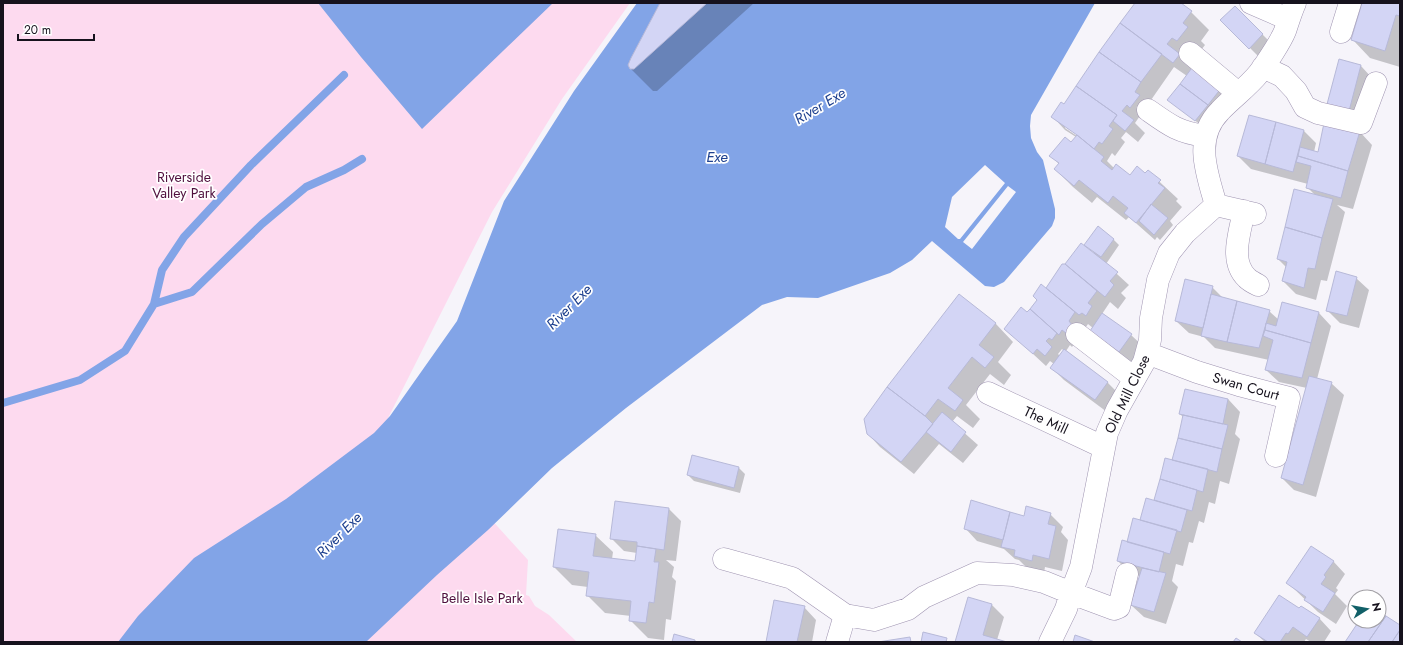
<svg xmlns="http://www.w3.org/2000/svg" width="1403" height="645" font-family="Jost,sans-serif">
<rect width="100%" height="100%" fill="#f6f4fa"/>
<!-- green -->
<path fill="#fddaef" d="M3,3H630L562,99L492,212L382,430L131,642H3Z
M470,496L528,560L526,595L529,596L535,606L549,615L577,642H361Z"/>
<!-- water -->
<path fill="#82a4e7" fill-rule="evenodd" d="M318,3H553L422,129L361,57Z
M637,3H1095L1031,115L1030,126L1031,138L1037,152L1043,160L1055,209V218L1052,226L1004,282L994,287L985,286L932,241L912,260L890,273L818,298L787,297L762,305L626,408L552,468L488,530L437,575L366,642H118L138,616L194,558L286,499L374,433L390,416L457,321L504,201L574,91ZM985,165L1005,183L960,239H958L945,227L952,197ZM1008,186L1016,192L972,249L963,242Z"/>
<!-- shadow -->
<path fill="#0003" fill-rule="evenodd" d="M661,3H754L657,91H653L631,69Z
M1136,3H1179L1191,12L1209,30L1201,41L1205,45L1195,58L1233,100L1202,126L1169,100L1187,76L1174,67L1135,123L1145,133L1138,142L1126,132L1121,138L1125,142L1115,156L1112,153L1107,161L1114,168L1130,176L1145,174L1148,171L1178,199L1176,201L1182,207L1170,221L1173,225L1160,240L1157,237L1155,240L1129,217L1126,220L1097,197L1092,203L1073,187L1055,169L1059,164L1051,156L1071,144L1076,137L1065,130L1053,117L1064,106ZM1065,126L1082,137L1080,138L1065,128Z
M1363,3H1400V67L1370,58L1353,40Z
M1235,7L1275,47L1262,60L1222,20Z
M1340,60L1361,66L1373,79L1360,126L1339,121Z
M1249,116L1304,131L1316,143L1314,152L1318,153L1360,132L1372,145L1353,209L1337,205L1345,212L1327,281L1321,280L1316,300L1296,294L1283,281L1287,268L1278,259L1315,195L1307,187L1308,184L1251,169L1238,156Z
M1113,239L1119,245L1106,264L1129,285L1121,293L1126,298L1118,309L1110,302L1102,314L1131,335L1144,347L1132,364L1104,343L1093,328L1088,324L1072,347L1070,345L1066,351L1108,383L1120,395L1107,412L1064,380L1052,368L1054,364L1050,361L1046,366L1006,329L1027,313L1046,289L1063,265H1066L1081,245L1093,254L1094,253L1086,245ZM1062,349L1064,351L1060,356L1058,354Z
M1356,278L1369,290L1359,328L1340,323L1327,310Z
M1212,287L1223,298L1269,311L1279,320L1319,313L1331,326L1317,379L1331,383L1344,395L1316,497L1294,490L1282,478L1307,388L1279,382L1266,370L1269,360L1215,348L1204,337L1189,333L1176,321Z
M959,296L996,324L1013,342L998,362L1011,375L1004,385L990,374L966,405L980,419L973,428L957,416L952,422L978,445L963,463L939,444L914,474L880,447L868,434Z
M1185,390L1228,399L1240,412L1235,434L1240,439L1229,484L1220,481L1215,504L1209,502L1204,523L1199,521L1193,543L1189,542L1183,566L1176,564L1172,581L1178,587L1166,624L1144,617L1131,605L1140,576L1130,573L1118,561L1141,521L1155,501L1166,459L1173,461L1184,418L1180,414Z
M739,468L745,474L740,493L694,481L688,475Z
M669,509L681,521L676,561L666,560L674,567L672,577L676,581L671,620L666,619L664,640L648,638L630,620L631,616L605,613L587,595L588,587L572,585L554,567L595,535L613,552L612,559L636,562L637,553L624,551L611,538Z
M1050,514L1063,527L1061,532L1068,540L1062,571L1045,567L1044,573L1027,568L1019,560L1015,559L1004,549L977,541L965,528Z
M1333,561L1345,574L1336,588L1338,590L1335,594L1347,606L1336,624L1318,612L1288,583Z
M991,604L1004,617L997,640L1004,642H956Z
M804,607L816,620L812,642H767Z
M1299,610L1319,618L1331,631L1324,642H1311L1306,639L1304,642H1265L1255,633Z"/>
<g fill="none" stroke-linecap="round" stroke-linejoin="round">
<!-- stream -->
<path stroke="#82a4e7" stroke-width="8" d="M154,304L192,292L262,224L306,187L344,170L362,159
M3,403L80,380L125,351L154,304L162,270L184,237L251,165L344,75"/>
</g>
<!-- building -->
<path fill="#d3d5f5" stroke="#b7b9d8" d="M660,3H707L634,69H630L628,65L631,58Z
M1135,3H1181L1192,11L1183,23L1188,27L1177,41L1172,38L1167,44L1180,54L1173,63L1120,23Z
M1362,3H1400V16L1396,15L1385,51L1351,40Z
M1235,6L1263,34L1249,49L1220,20Z
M1120,23L1162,54L1141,82L1099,52Z
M1099,52L1141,82L1135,92L1140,95L1130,108L1127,105L1122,111L1134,120L1125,131L1113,121L1117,115L1076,86Z
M1339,59L1361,65L1348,115L1326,108Z
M1194,65L1222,87L1208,105L1180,84Z
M1180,84L1208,105L1195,121L1167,100Z
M1076,86L1117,115L1109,126L1113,129L1102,144L1099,142L1094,149L1077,135L1051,117L1061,102L1064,104Z
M1249,115L1276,122L1265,164L1237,156Z
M1276,122L1304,130L1293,172L1265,164Z
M1324,123L1360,131L1348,171L1298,156L1300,147L1318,152Z
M1077,135L1104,157L1101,161L1112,170L1116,164L1130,175L1137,166L1145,173L1148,170L1161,180L1158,183L1165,188L1136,223L1124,213L1128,208L1113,196L1108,203L1079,180L1074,186L1054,169L1059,163L1049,156L1065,137L1071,142Z
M1298,156L1348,171L1341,198L1306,188L1311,166L1296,162Z
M1294,189L1333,199L1322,238L1285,227Z
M1151,204L1168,218L1154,235L1139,221Z
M1098,226L1114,239L1101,257L1084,245Z
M1285,227L1322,238L1315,269L1308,268L1304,288L1282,281L1287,262L1277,259Z
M1081,243L1118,272L1110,281L1114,285L1105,297L1065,264Z
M1062,264H1065L1097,291L1088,303L1092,306L1086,316L1082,313L1079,315L1046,288Z
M1336,271L1357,277L1347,316L1326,311Z
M1185,279L1213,286L1203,328L1175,321Z
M1041,284L1075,312L1069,321L1072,325L1066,333L1062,330L1059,335L1030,309L1037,300L1033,296Z
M959,294L996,323L979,345L994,357L985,368L972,357L948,388L963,400L955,411L938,399L925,416L887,387Z
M1211,294L1237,301L1227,342L1201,336Z
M1237,301L1270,310L1259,348L1227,342Z
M1282,302L1319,312L1311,343L1265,330L1266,323L1276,326Z
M1021,307L1027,312L1030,309L1057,333L1052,340L1049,338L1046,341L1052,347L1045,356L1037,349L1033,354L1004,329Z
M1102,313L1132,334L1119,352L1090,331Z
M1265,330L1311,343L1302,378L1265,370L1273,340L1263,336Z
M1064,349L1108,382L1095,400L1050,368Z
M1309,376L1332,382L1303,485L1281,478Z
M887,387L925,416L933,424L901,462L867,434L864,419Z
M1185,389L1228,399L1223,424L1179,414Z
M942,412L966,432L951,452L926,432Z
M1183,415L1228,425L1222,449L1178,438Z
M1178,438L1222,449L1217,472L1172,460Z
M692,455L739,467L734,488L687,475Z
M1165,458L1208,469L1203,492L1160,479Z
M1160,479L1197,490L1192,511L1154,500Z
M1146,498L1187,510L1181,532L1140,520Z
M971,500L1010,512L1003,540L964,529Z
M615,501L669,508L664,550L637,546V542L610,539Z
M1026,506L1051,513L1048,524L1056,526L1049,559L1033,555L1032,561L1014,556L1015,550L1001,547L1010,512L1024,516Z
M1133,518L1177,530L1170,554L1127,542Z
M558,529L596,534L593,556L635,561L637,546L656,549L654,562H659L654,603L649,602L646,623L629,621L631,601L586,596L589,572L553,567Z
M1122,540L1164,552L1159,572L1117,561Z
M1311,546L1334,561L1324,575L1326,577L1321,584L1335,593L1323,612L1304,600L1306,597L1286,583Z
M1142,568L1166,573L1154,612L1130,605Z
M1279,595L1299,608L1301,606L1320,618L1307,637L1293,627L1288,634L1286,633L1280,642H1268L1254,633Z
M968,597L992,604L983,635L1007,642H955Z
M774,600L805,606L797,642H766Z
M1379,611L1386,616L1368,642H1345L1359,621H1379Z
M1386,616L1400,625V630L1392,642H1368Z
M1400,630V642H1392Z
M923,632L947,638L946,642H921Z
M674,634L695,640V642H672Z
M1075,635L1095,642H1073Z
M910,637L911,642H878Z
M1236,638L1242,642H1233Z"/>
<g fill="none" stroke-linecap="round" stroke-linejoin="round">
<!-- minor casing -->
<g stroke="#9f94b1" stroke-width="23">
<path id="minor" d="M1251,3L1288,19
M1341,32L1350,3
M1190,53L1238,93
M1263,67L1282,76L1296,91L1305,107L1318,113L1361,123L1376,83
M1148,110C1169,125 1178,132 1205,136
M1216,205C1207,174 1193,138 1220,111C1232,98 1248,87 1259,73C1266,64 1281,41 1285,31C1288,22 1291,12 1295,3
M1244,211C1240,232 1229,261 1247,278C1250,281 1254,283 1258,285
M1077,334L1134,378
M1147,353L1197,372L1239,385L1289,398L1276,456
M988,393L1103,447
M724,559L792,578L845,615L874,620L908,609L924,597L977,573L1013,575L1044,582L1071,593L1066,609L1050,642
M1127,574L1119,607L1114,609L1071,593L1081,567L1107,433L1117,410L1144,362L1150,340L1151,318L1158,280L1169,253L1185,233L1216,205L1255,214
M837,642L845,615"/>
</g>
<!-- minor -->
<use href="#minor" stroke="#fff" stroke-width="22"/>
</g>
<g text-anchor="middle" stroke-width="3.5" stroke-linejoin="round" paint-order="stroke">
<!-- park labels -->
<g font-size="14" fill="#4f0f3d" stroke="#fff">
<text x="184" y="182">Riverside<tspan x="184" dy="16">Valley Park</tspan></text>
<text x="482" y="603">Belle Isle Park</text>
</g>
<!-- street labels -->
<g font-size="14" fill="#16121d" stroke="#fff">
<text transform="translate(1246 386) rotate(16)" y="5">Swan Court</text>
<text transform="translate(1127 394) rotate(-64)" y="5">Old Mill Close</text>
<text transform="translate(1046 420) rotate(25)" y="5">The Mill</text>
</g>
<!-- water labels -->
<g font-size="15" font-style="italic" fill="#204290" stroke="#fff">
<text transform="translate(820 106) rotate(-31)" y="5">River Exe</text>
<text x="717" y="162">Exe</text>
<text transform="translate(569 307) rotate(-45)" y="5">River Exe</text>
<text transform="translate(339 535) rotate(-45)" y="5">River Exe</text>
</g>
</g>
<!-- border -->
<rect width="1403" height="645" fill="none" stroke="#16121d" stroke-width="8"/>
<!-- north arrow -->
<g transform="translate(1367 609) rotate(79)"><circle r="19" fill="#ffffff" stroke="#a2a0a5"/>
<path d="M0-3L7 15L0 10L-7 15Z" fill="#116068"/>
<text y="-6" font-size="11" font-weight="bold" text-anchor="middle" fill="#16121d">N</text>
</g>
<!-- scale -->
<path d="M18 34v6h76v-6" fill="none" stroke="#16121d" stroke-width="2"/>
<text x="24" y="34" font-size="12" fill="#16121d" stroke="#ffffff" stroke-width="3" paint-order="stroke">20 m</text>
</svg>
